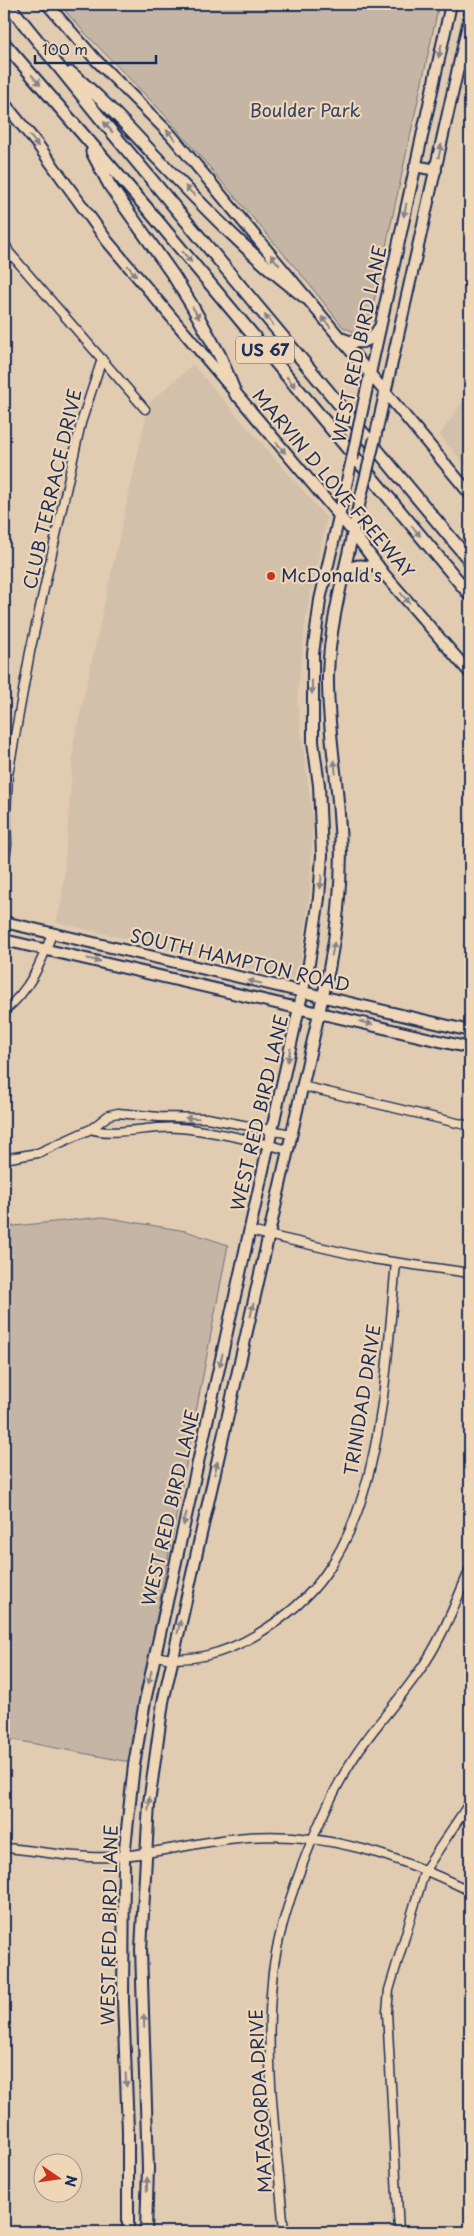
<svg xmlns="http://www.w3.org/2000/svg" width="474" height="2236" font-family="'Playpen Sans',sans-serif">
<rect width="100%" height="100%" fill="#e1ccb1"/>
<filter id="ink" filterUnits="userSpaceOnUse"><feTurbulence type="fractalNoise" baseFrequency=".02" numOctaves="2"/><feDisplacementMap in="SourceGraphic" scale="10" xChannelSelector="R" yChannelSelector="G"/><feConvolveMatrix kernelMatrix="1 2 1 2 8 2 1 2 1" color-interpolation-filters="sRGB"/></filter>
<g filter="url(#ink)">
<!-- built -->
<path fill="#d2c0ab" d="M193,365L327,518L306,616L297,699L313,822L310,892L298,980L56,922L62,901L74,741L149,403Z
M470,391V471L440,435Z"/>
<!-- green -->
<path fill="#c4b5a4" stroke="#707281" d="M59,4H439L369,324L356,333L343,327L300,273L163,113L83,31Z
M103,1217L186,1231L228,1245L129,1762L4,1738V1227Z"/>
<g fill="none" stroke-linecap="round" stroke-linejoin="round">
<!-- minor casing -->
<g stroke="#1b2f5e" stroke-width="11">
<path id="minor" d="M4,241L9,252L145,409
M4,265L9,252
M4,865L7,845L6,815L8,775L30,652L81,423L102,359
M4,1011C30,990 41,963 52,934
M302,1086L470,1126
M91,1129C112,1137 153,1125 179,1128C215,1131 252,1140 288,1150
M4,1159L38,1153L91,1129L109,1115L118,1113L159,1117L207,1118L291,1134
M250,1231L372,1259L470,1273
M155,1656C189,1664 226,1653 256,1635C283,1619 308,1599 326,1573C384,1492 386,1360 396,1263
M4,1848C39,1850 73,1859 109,1857C156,1855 202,1840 248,1837C327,1831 401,1857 470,1891
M284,2232C277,2146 263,2058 273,1972C280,1914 315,1825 344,1774C365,1736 396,1705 420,1670C442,1640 455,1603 470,1569
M399,2232L387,2012L389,1990L425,1870L470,1802"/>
</g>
<!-- major casing -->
<g stroke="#1b2f5e" stroke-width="14">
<path id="major" d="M47,4L96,60L171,135L470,494
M4,103L38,145L108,242L353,532L384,574L470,673
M415,166L436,170
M341,338C358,345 369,345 379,328
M366,392L451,4
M375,438L470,15
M344,577C351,560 369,565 381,572
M4,922L470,1031
M4,940L470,1048
M128,2232V2130L123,2001L124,1857L134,1765L145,1701L309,963L319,898L322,855L319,785L313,742V654L320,600L352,459
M146,2232L148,2168L141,1949L149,1803L163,1702L329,969C339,918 344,867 339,814C336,768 327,721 328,674C330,619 347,563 358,509"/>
</g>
<!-- highway casing -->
<g stroke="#1b2f5e" stroke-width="15">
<path id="highway" d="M8,4L101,119L470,561
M4,43L145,206L470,595
M71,73C102,98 128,127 155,156C202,205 251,257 306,298
M92,152L110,186L173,275L191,304L220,356L236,395"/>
</g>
<!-- minor -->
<use href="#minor" stroke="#eed6b6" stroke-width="8"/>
<!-- major -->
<use href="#major" stroke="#eed6b6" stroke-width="10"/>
<!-- highway -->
<use href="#highway" stroke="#eed6b6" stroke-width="11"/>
<!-- major-bridge casing -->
<g stroke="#1b2f5e" stroke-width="14" stroke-linecap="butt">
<path id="major-bridge" d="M352,459L366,392
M358,509L375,438"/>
</g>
<!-- major-bridge -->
<use href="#major-bridge" stroke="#eed6b6" stroke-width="10"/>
</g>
<!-- one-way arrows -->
<defs><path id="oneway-solid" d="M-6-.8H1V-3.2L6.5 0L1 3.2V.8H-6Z" transform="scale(1.25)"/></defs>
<g fill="#84828a">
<use href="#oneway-solid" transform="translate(440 51) rotate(103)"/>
<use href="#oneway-solid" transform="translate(36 80) rotate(49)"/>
<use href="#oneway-solid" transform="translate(108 127) rotate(-130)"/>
<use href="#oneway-solid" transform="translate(171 135) rotate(-132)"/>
<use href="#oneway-solid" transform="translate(34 141) rotate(52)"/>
<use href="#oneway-solid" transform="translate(440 151) rotate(-77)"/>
<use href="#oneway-solid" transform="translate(190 191) rotate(-135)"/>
<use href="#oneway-solid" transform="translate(405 210) rotate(102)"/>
<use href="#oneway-solid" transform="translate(187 257) rotate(50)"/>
<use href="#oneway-solid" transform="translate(275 260) rotate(-130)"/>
<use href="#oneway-solid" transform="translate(132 271) rotate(50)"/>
<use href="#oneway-solid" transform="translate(196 313) rotate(60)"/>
<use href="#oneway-solid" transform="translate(269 320) rotate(-130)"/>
<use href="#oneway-solid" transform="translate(326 322) rotate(-130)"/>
<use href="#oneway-solid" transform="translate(291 382) rotate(50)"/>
<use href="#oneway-solid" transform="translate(281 448) rotate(50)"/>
<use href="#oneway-solid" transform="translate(416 531) rotate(50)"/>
<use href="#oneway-solid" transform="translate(405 598) rotate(49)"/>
<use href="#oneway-solid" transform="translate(312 687) rotate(90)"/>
<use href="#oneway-solid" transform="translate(335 767) rotate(-96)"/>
<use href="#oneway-solid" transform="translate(321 882) rotate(96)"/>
<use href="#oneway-solid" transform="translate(333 949) rotate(-79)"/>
<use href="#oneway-solid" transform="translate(94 960) rotate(13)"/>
<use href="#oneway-solid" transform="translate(255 982) rotate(-167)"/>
<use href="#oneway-solid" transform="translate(366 1023) rotate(13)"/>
<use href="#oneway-solid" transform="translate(289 1055) rotate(103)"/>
<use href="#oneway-solid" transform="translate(192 1118) rotate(-179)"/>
<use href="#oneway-solid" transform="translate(252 1310) rotate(-77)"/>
<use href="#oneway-solid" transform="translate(221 1360) rotate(103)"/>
<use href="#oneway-solid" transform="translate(216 1468) rotate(-77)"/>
<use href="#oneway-solid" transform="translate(185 1519) rotate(103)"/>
<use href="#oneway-solid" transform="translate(179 1627) rotate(-77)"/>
<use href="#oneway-solid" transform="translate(150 1677) rotate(103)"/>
<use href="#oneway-solid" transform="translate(149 1804) rotate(-84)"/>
<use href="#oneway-solid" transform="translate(144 2021) rotate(-92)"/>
<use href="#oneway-solid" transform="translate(126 2080) rotate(87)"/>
<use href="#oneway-solid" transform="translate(147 2184) rotate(-89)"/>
</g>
</g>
<!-- markers -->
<circle fill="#c8321e" stroke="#eed6b6" stroke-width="2" cx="271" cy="576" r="5"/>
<g text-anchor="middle" stroke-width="4.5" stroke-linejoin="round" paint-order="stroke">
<!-- shield labels -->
<rect fill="#eed6b6" stroke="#5a6178" stroke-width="1" x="236" y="336.5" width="58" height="27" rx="4"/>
<g font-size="16" font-weight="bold" fill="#1b2f5e">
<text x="265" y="356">US 67</text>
</g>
<!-- park labels -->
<g font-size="18" fill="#344368" stroke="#eed6b6">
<text x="305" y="117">Boulder Park</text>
</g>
<!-- street labels -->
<g font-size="18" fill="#1b2f5e" stroke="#eed6b6">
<text transform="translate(360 344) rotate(-78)" y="6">WEST RED BIRD LANE</text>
<text transform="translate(333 484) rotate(50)" y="6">MARVIN D LOVE FREEWAY</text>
<text transform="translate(53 489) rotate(-77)" y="6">CLUB TERRACE DRIVE</text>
<text transform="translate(240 961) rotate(13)" y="6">SOUTH HAMPTON ROAD</text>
<text transform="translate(260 1113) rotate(-77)" y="6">WEST RED BIRD LANE</text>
<text transform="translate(363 1400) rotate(-81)" y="6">TRINIDAD DRIVE</text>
<text transform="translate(171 1508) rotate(-77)" y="6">WEST RED BIRD LANE</text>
<text transform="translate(110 1925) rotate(-89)" y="6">WEST RED BIRD LANE</text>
<text transform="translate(261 2101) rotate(-93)" y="6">MATAGORDA DRIVE</text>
</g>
<!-- poi labels -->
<g font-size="18" fill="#1b2f5e" stroke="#eed6b6" text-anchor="start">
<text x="281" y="582">McDonald's</text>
</g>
</g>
<!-- margin -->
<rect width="474" height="2236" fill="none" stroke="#eed6b6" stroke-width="20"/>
<rect x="10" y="10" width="454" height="2216" fill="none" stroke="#1b2f5e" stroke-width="2" filter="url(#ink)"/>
<!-- north arrow -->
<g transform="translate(58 2178) rotate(103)"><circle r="24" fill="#eed6b6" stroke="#9a9393"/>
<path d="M0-4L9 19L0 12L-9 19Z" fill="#c8321e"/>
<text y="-8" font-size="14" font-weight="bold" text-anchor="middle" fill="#1b2f5e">N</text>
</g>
<!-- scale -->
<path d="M35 55v8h121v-8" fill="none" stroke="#1b2f5e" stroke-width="2.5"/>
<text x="42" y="55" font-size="15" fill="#1b2f5e" stroke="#eed6b6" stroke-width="4" paint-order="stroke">100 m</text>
</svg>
